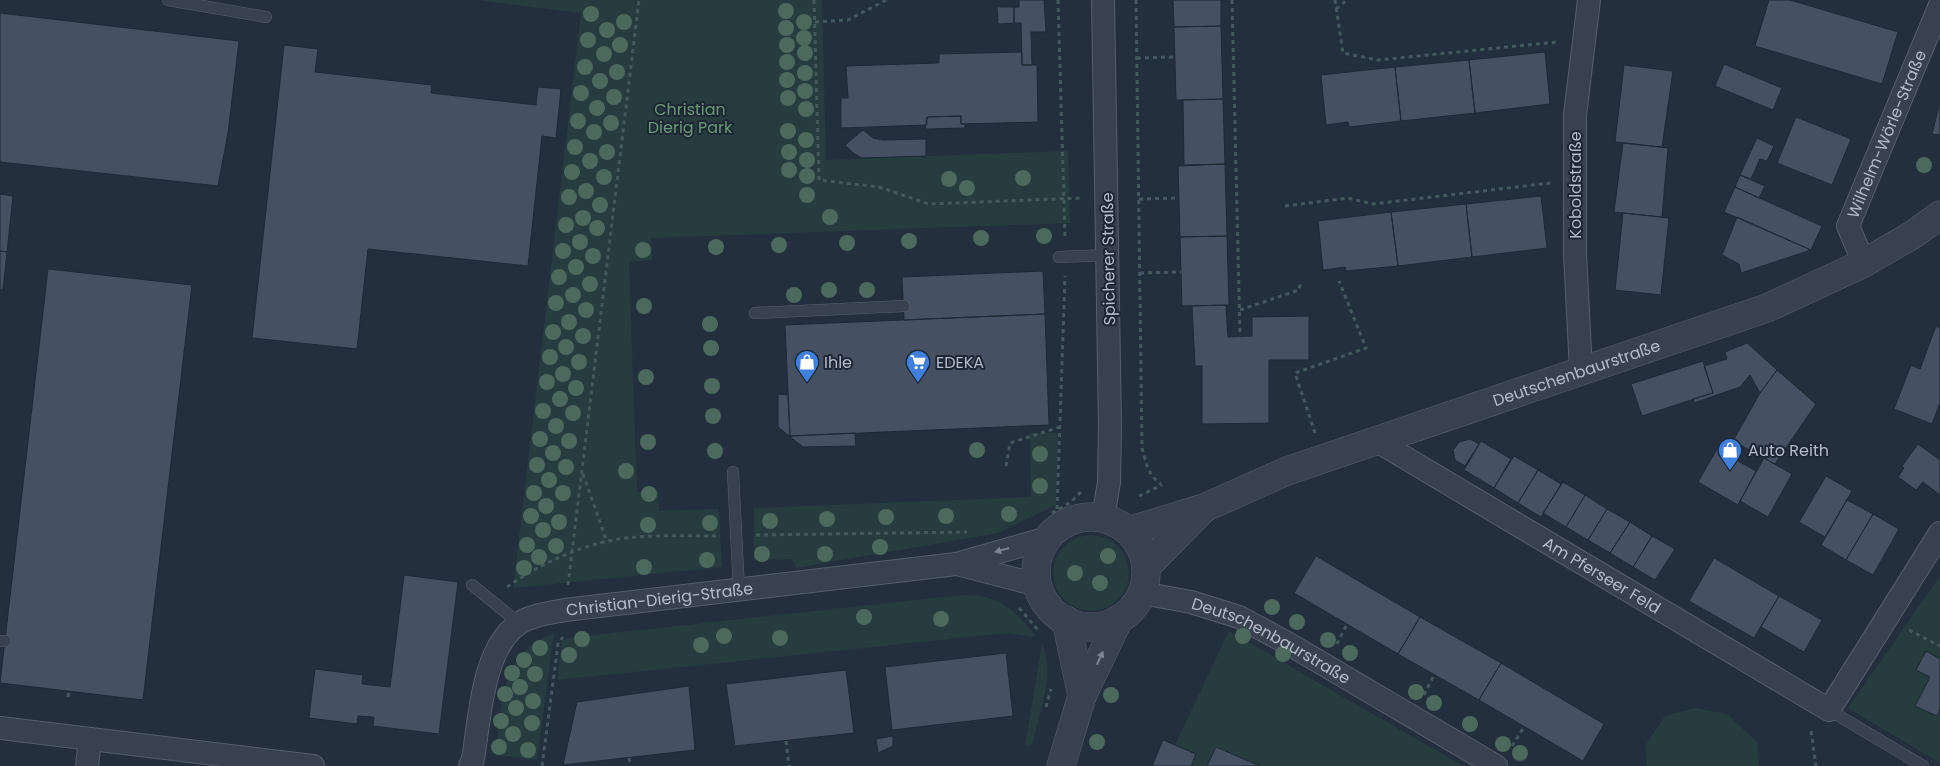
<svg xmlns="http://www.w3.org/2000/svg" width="1940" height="766" font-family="Poppins,sans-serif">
<rect width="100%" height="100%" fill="#242f3e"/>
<!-- green -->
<path fill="#263c3f" d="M477,0H822L826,160L1068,151L1070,223L651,238L652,260L629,262L637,492L658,491L659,511L719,509L722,567L513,588L581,13Z
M1030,433H1058L1056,505L998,533L796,568L792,559L754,560V508L1031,497Z
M1053 573a38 38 0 1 1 76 0a38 38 0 1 1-76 0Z
M1940,576V763L1848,708Z
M962,595C998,594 1015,609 1036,637L1007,633L557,680L562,641L568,638Z
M1229,631L1463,766H1260L1216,747L1207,766H1191L1175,745Z
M554,633L537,760L496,755C502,705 498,654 554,633Z
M1042,644C1056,673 1039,715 1032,745L1025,746Z
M1695,708L1727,714L1757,742L1759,766H1647L1645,746L1665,716Z"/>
<!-- building -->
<path fill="#455162" stroke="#1f2835" d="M1019,0H1044L1046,32H1031L1032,65H1022L1021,23H1014V7H1019Z
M1173,0H1221V26L1174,27Z
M1769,0H1790L1898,32L1882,84L1755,46Z
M997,7H1014V23L998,24Z
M0,13L239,41L228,133L218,186L0,162Z
M1221,26L1223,99L1176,100L1174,27Z
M284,45L318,49L315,72L432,85L431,93L536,105L538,87L561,89L556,138L542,136L528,266L368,249L357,349L252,338Z
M1022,52V65H1037L1038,122L961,124V116L927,117V125L841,128V98H848L846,66L939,63V54Z
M1545,52L1550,104L1475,113L1469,60Z
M1469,60L1475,113L1401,121L1395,67Z
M1724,64L1782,88L1773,110L1715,86Z
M1624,65L1673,71L1662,147L1615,142Z
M1395,67L1401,121L1349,127L1348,122L1326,125L1321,75Z
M1223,99L1225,164L1184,165L1183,100Z
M1940,102V135L1932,134Z
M961,116V124H965V128L925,129L927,117Z
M1796,117L1851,139L1832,185L1777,163Z
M863,130L873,138L883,140L926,139V156L862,158L853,153L845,145Z
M1757,138L1774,146L1767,161L1760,159L1751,179L1740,175Z
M1623,143L1668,148L1662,217L1614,212Z
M1225,164L1227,236L1180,237L1178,166Z
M1740,175L1765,186L1759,198L1735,187Z
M1735,187L1822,226L1811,250L1724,212Z
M0,194L13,196L7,252L0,251Z
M1541,196L1547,248L1472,257L1466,204Z
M1466,204L1472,257L1398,266L1391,212Z
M1391,212L1398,266L1346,271L1345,267L1323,270L1318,221Z
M1623,213L1669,218L1661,295L1615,290Z
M1737,217L1811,250L1741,273L1739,264L1722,255Z
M1227,236L1229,305L1182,306L1180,237Z
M0,251L7,252L3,290H0Z
M48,269L192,285L143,700L0,683Z
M1043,271L1045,314L904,320L902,277Z
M1226,305L1228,337L1252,336V317L1309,316V360H1269V423L1202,424V366H1195L1192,306Z
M1045,314L1049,425L790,436L785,325Z
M1936,326L1940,328V403L1932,424L1894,409L1911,365L1920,369Z
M1747,343L1777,370L1760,393L1750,375L1740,387L1694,403L1693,399L1713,393L1704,366L1727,359L1725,352Z
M1703,361L1713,393L1642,416L1631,384Z
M1777,370L1816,404L1775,464L1733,441L1760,393Z
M778,394L788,395L790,436L855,433L856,446L803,447L778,427Z
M1470,439L1479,444L1465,466L1455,460L1453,450L1459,442Z
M1481,441L1511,459L1494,488L1464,470Z
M1918,444L1940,460V495L1923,482L1916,490L1898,477L1904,468L1902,466Z
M1717,449L1756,471L1738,505L1698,482Z
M1514,456L1538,470L1518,503L1494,488Z
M1764,458L1792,474L1768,517L1740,501Z
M1538,470L1561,484L1541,517L1518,503Z
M1826,476L1852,491L1825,537L1799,522Z
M1563,482L1585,495L1566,527L1543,513Z
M1585,495L1607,509L1588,540L1566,527Z
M1847,500L1873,514L1846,560L1821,545Z
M1607,509L1630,522L1610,553L1588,540Z
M1873,514L1899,529L1873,575L1846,560Z
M1630,522L1652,536L1633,567L1610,553Z
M1652,536L1675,549L1655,580L1633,567Z
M1316,556L1420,617L1398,654L1294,593Z
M1714,558L1779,596L1754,638L1689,601Z
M404,575L458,582L439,734L373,726L374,717L358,716L357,724L309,718L315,669L363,675L362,684L390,687Z
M1779,596L1822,620L1804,652L1761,627Z
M1420,617L1501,663L1479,700L1398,654Z
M1926,651L1940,659V709L1937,716L1915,706L1930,677L1916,670Z
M1006,653L1013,716L892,730L885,667Z
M1501,663L1604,724L1583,761L1479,700Z
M846,670L854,733L735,746L726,684Z
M689,686L695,750L563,765L577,702Z
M893,736V746L878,753L876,739Z
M1163,740L1196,754L1191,766H1152Z
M1216,747L1260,766H1207Z"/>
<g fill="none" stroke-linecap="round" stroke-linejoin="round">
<!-- service casing -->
<g stroke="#565f6c" stroke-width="12">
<path id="service" d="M168,0L266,17
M1059,257L1108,255
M755,313L904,306
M733,472L739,590
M472,585L519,623
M0,641H5
M1829,710L1923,766"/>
</g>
<!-- minor casing -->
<g stroke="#565f6c" stroke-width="24">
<g id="minor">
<path id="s1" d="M1864,263L1848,226L1940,5"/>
<path d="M1581,370L1575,255V115L1589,0"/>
<path id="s2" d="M1377,441L1829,710L1940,533"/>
<path d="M1103,518L1109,482L1110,427L1103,0"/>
<path d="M957,564L1038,585"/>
<path id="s3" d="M1142,593L1191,602L1239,617L1289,644L1496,766"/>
<path d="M0,728L313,766"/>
<path d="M87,766L90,739"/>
<path id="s4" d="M470,766L473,759C480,718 482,650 518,624C531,615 550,613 565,610L956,564L1048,538"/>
</g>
</g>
<!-- tertiary casing -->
<g stroke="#565f6c" stroke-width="29">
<g id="tertiary">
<circle cx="1091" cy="572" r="55"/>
<path id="s5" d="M1128,531L1204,508L1287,471L1767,308L1864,263L1914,234L1940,215"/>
<path d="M1146,567L1202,510"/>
<path d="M1066,620L1082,696"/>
<path d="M1061,766L1082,696L1119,619"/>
</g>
</g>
<!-- path -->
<path stroke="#44595c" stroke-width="3" stroke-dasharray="4 4" stroke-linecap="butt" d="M814,0L819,180L879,187L929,204L1080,198
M1058,0L1065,237
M1136,0L1142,448C1146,462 1148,476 1161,484
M1232,0L1240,336
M1335,0L1343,53L1378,60L1557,42
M1336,9L1347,0
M815,22L848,20L886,0
M1137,58L1175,57
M1139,199L1179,198
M1285,206L1348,198L1373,204L1550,183
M1140,273L1181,272
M1240,310L1299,290L1301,282
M1315,433L1295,373L1366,348L1339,281
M1006,466L1010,443L1060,427
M583,474L607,542
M1139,496L1162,485
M1057,509L1065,276
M1052,513L1071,502L1081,492
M756,535L967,532
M568,585L639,0
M507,587C544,561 591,540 637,537C663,535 690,536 717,536
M1019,608L1038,630
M1909,630L1940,646
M1337,644L1347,624
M1424,695L1434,675
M68,697L69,691
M1046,707L1051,689
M1811,731L1816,766
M786,741L789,766
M1512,746L1524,727
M629,758L630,766
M542,766L558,644L563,637"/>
<!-- service -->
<use href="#service" stroke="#38414e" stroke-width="11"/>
<!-- minor -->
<use href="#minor" stroke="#38414e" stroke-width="22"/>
<!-- tertiary -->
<use href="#tertiary" stroke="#38414e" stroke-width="28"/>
</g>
<!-- trees -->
<g fill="#4b6a5d">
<circle cx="786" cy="11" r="8"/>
<circle cx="591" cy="14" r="8"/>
<circle cx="624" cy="22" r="8"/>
<circle cx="804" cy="22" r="8"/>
<circle cx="786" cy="28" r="8"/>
<circle cx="607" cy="30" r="8"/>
<circle cx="804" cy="38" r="8"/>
<circle cx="588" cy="40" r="8"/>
<circle cx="620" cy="45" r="8"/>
<circle cx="787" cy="45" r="8"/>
<circle cx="805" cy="53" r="8"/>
<circle cx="604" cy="54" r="8"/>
<circle cx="787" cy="62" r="8"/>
<circle cx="585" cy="67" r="8"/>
<circle cx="617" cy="72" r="8"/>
<circle cx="805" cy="73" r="8"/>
<circle cx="787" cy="80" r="8"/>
<circle cx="600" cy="81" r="8"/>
<circle cx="805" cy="91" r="8"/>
<circle cx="581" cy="93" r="8"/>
<circle cx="614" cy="97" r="8"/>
<circle cx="788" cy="98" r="8"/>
<circle cx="597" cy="108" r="8"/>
<circle cx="806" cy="109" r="8"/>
<circle cx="578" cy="121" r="8"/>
<circle cx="611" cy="123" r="8"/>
<circle cx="788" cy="131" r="8"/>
<circle cx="594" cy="132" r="8"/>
<circle cx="806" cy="140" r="8"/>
<circle cx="575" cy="147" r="8"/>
<circle cx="607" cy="152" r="8"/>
<circle cx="789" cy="152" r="8"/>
<circle cx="807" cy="160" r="8"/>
<circle cx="590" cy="161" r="8"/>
<circle cx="1924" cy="165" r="8"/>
<circle cx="789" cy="170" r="8"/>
<circle cx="572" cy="172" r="8"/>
<circle cx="807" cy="176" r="8"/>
<circle cx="604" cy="177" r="8"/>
<circle cx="1023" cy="178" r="8"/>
<circle cx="949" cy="179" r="8"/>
<circle cx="967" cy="188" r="8"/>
<circle cx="586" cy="191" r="8"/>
<circle cx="807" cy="195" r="8"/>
<circle cx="569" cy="197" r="8"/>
<circle cx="600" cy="205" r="8"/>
<circle cx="830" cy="217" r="8"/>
<circle cx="583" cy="218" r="8"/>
<circle cx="566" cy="225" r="8"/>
<circle cx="597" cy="228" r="8"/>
<circle cx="1044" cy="236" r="8"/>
<circle cx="981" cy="238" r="8"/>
<circle cx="909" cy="241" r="8"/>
<circle cx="580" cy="242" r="8"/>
<circle cx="847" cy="243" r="8"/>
<circle cx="779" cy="245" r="8"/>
<circle cx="716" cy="247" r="8"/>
<circle cx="643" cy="250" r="8"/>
<circle cx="563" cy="251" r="8"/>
<circle cx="593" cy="256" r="8"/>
<circle cx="576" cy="267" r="8"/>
<circle cx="559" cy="277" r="8"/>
<circle cx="590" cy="284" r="8"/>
<circle cx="829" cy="290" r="8"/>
<circle cx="867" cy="290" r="8"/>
<circle cx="573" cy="295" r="8"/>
<circle cx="794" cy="295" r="8"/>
<circle cx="556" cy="303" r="8"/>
<circle cx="644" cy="306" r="8"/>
<circle cx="586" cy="310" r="8"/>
<circle cx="569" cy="322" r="8"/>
<circle cx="710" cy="324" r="8"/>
<circle cx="553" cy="332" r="8"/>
<circle cx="583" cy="336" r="8"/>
<circle cx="566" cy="347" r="8"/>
<circle cx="711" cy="348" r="8"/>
<circle cx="550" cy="357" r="8"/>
<circle cx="579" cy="362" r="8"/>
<circle cx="563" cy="374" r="8"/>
<circle cx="646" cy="377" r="8"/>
<circle cx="547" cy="382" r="8"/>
<circle cx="712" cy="386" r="8"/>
<circle cx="576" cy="388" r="8"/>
<circle cx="560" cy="399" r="8"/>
<circle cx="543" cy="411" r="8"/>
<circle cx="573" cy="413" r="8"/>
<circle cx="713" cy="416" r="8"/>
<circle cx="556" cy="426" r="8"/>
<circle cx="540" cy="439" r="8"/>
<circle cx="569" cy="441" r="8"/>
<circle cx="648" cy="442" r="8"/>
<circle cx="977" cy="450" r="8"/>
<circle cx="715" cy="451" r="8"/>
<circle cx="553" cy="453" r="8"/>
<circle cx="1040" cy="454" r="8"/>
<circle cx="537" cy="465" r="8"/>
<circle cx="566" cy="467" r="8"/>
<circle cx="626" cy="471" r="8"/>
<circle cx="549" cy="480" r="8"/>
<circle cx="1040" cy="486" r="8"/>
<circle cx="534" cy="493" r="8"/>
<circle cx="563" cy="493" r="8"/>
<circle cx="649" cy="494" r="8"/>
<circle cx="546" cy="506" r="8"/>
<circle cx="1009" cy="514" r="8"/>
<circle cx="531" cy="516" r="8"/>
<circle cx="946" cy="516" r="8"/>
<circle cx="886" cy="517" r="8"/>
<circle cx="827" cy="519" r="8"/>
<circle cx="770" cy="521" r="8"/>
<circle cx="559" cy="522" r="8"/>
<circle cx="710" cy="523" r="8"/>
<circle cx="648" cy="525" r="8"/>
<circle cx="543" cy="530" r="8"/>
<circle cx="527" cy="545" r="8"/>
<circle cx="556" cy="546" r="8"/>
<circle cx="880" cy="547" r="8"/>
<circle cx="762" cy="554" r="8"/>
<circle cx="825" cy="554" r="8"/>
<circle cx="1108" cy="556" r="8"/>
<circle cx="539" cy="557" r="8"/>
<circle cx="707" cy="560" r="8"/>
<circle cx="644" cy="567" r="8"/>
<circle cx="524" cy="568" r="8"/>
<circle cx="1075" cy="573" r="8"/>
<circle cx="1100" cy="583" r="8"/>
<circle cx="1272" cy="607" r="8"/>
<circle cx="864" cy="617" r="8"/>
<circle cx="941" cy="619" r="8"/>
<circle cx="1297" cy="622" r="8"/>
<circle cx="724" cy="636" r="8"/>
<circle cx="1243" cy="636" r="8"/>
<circle cx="780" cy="638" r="8"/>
<circle cx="582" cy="639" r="8"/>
<circle cx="1328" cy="640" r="8"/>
<circle cx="701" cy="645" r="8"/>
<circle cx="540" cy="648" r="8"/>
<circle cx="1350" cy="653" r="8"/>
<circle cx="1283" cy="654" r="8"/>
<circle cx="569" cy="655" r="8"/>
<circle cx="524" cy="660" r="8"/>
<circle cx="512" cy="673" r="8"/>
<circle cx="535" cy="674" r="8"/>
<circle cx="520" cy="687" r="8"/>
<circle cx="1416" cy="692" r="8"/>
<circle cx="505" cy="694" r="8"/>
<circle cx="1111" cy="695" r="8"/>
<circle cx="533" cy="701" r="8"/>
<circle cx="1434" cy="703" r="8"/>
<circle cx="516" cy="708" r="8"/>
<circle cx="501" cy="721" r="8"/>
<circle cx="532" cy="723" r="8"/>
<circle cx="1470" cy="724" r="8"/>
<circle cx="513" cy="734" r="8"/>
<circle cx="1097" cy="742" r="8"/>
<circle cx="1503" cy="744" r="8"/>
<circle cx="499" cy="747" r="8"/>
<circle cx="528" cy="750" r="8"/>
<circle cx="1520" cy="753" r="8"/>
</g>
<!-- one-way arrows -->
<defs><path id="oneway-solid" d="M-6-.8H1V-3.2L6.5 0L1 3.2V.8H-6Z" transform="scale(1.25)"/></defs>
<g fill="#7c8592">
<use href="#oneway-solid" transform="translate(1002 550) rotate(164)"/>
<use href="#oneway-solid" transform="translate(1100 658) rotate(-65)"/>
</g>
<!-- icons -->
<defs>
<g id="shop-pin" transform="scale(1.25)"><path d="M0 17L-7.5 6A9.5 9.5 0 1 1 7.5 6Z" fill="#3f7fe0" stroke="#1d2633"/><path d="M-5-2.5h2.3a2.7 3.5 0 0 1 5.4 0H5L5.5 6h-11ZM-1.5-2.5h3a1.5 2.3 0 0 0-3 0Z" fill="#fff"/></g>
<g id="supermarket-pin" transform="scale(1.25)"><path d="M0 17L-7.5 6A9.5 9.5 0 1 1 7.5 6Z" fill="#3f7fe0" stroke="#1d2633"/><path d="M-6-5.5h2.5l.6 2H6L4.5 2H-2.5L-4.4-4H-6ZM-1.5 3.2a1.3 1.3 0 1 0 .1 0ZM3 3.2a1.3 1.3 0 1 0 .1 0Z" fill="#fff"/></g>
</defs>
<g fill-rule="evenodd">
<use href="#shop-pin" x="807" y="362"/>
<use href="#supermarket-pin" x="918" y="362"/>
<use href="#shop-pin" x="1730" y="450"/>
</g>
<g text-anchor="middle" stroke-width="4" stroke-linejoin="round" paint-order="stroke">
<!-- park labels -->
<g font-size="16" fill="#6b9a76" stroke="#1d2633">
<text x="690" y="115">Christian<tspan x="690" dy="18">Dierig Park</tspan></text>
</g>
<!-- street labels -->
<g font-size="16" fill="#b4bcc9" stroke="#1d2633">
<text dy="6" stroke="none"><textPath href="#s1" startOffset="140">Wilhelm-Wörle-Straße</textPath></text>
<text transform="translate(1575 185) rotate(-90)" y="6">Koboldstraße</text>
<text transform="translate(1108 259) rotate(-91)" y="6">Spicherer Straße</text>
<text dy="6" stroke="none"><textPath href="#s5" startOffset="476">Deutschenbaurstraße</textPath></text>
<text dy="6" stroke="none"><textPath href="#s2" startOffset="262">Am Pferseer Feld</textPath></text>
<text dy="6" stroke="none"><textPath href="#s4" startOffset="298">Christian-Dierig-Straße</textPath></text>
<text dy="6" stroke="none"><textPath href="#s3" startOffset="139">Deutschenbaurstraße</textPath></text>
</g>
<!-- poi labels -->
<g font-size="16" fill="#b4bcc9" stroke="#1d2633" text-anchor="start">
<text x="824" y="368">Ihle</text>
<text x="936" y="368">EDEKA</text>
<text x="1748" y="456">Auto Reith</text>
</g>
</g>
</svg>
